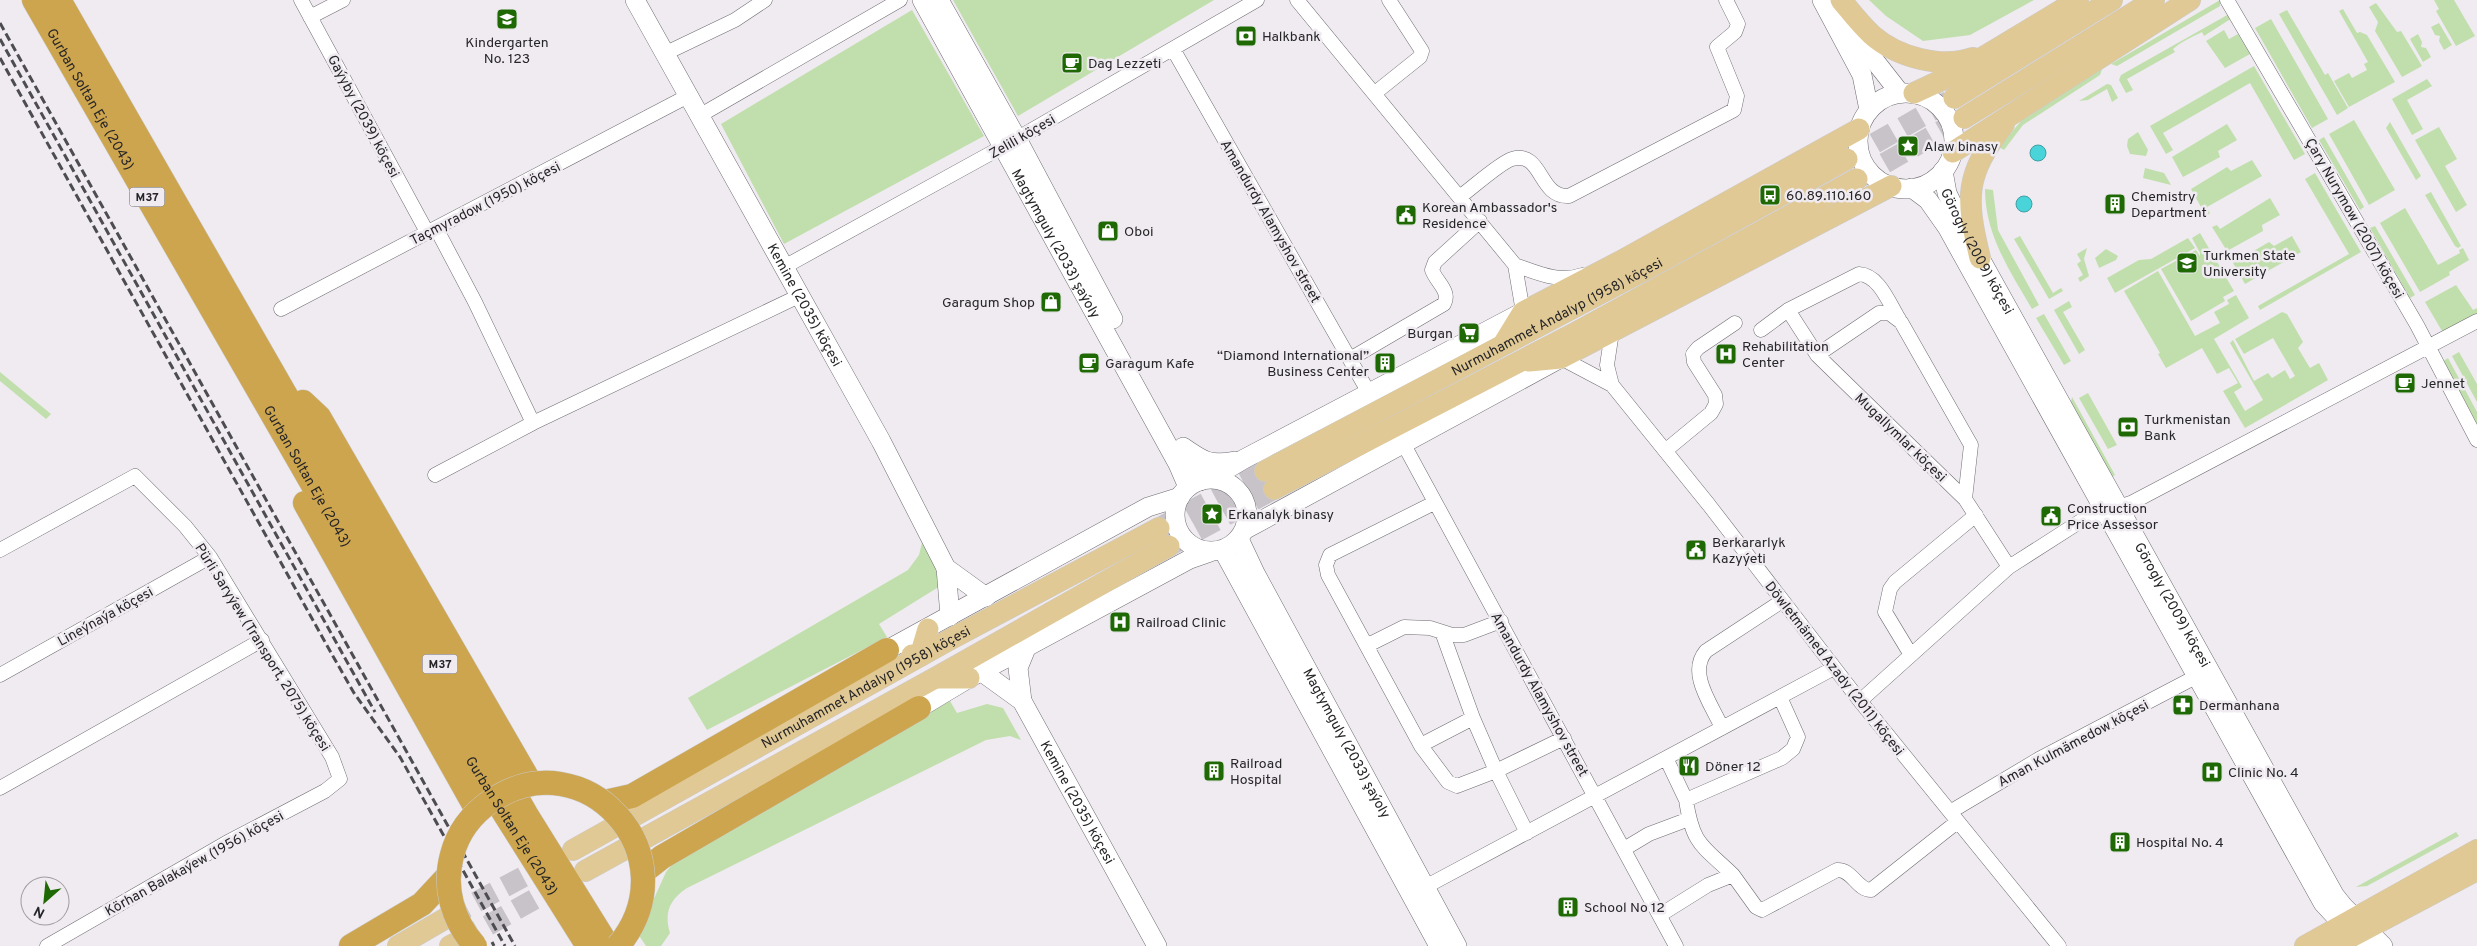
<svg xmlns="http://www.w3.org/2000/svg" width="2477" height="946" font-family="Overpass,sans-serif">
<rect width="100%" height="100%" fill="#efebf1"/>
<!-- green -->
<path fill="#c1dfac" d="M953,0H1214L1018,116Z
M1869,0H2034L1970,35L1923,41L1886,16Z
M2220,0V6L2117,66L2111,64Z
M2434,0H2454L2475,36L2456,46L2436,11L2439,9Z
M2376,3L2397,32L2401,31L2422,66L2402,77L2375,31L2378,22L2369,7Z
M2343,9L2357,33L2360,32L2367,35L2395,82L2349,107L2334,81L2349,73L2352,78L2367,70L2364,64L2368,62L2339,11Z
M912,10L984,136L784,244L721,124Z
M2287,10L2325,75L2328,73L2348,108L2337,115L2279,14Z
M2229,14L2232,18L2204,36L2202,32C2192,37 2181,42 2173,49L2175,52L2127,79L2133,90L2126,93L2119,80L2121,75Z
M2271,19L2328,119L2312,128L2255,28Z
M2439,23L2452,45L2444,50L2439,41L2440,36L2435,35L2431,27Z
M2224,30L2229,39L2238,34L2250,54L2225,68L2206,41Z
M2418,34L2422,42L2421,47L2426,48L2431,57L2423,62L2410,39Z
M2254,66L2305,154L2294,160L2250,83L2163,133L2173,150L2166,154L2150,126Z
M2102,69L2100,75L2023,125L2004,150L1999,147L2021,121Z
M2427,79L2432,86L2407,100L2423,129L2412,135L2392,99Z
M2107,84L2111,85L2118,98L2112,102L2107,89L2088,100L2079,101Z
M2354,120L2395,190L2369,205L2329,134Z
M2390,122L2421,176L2416,180L2386,128Z
M2227,124L2237,140L2218,151L2220,157L2183,177L2172,157Z
M2439,127L2457,159L2445,166L2467,205L2456,212L2415,140Z
M2138,132L2148,150L2146,156L2130,154L2127,146L2128,139Z
M2324,137L2364,207L2360,210L2319,140Z
M2252,160L2262,176L2207,207L2210,213L2206,216L2191,189L2227,167L2231,171Z
M2145,168L2164,173L2171,185L2143,178Z
M2315,173L2361,252L2260,310L2258,306L2349,254L2305,179Z
M1985,189L1993,190L1998,230L2039,305L2032,309C2010,271 1985,235 1985,189Z
M2431,192L2461,246L2458,248L2455,246L2425,195Z
M2270,198L2280,215L2262,225L2263,231L2227,251L2212,227L2217,225L2220,229Z
M2405,208L2438,265L2460,253L2459,250L2463,248L2469,260L2449,272L2450,275L2420,292L2380,223Z
M2375,226L2415,295L2410,298L2370,228Z
M2200,233L2234,291L2223,297L2225,301L2191,321L2161,269L2196,250L2200,256V253L2192,238Z
M2020,236L2053,293L2061,288L2063,291L2049,299L2014,239Z
M2292,236L2301,252L2245,284L2233,263L2269,242L2274,246Z
M2188,238L2195,248L2115,293L2107,278L2139,260L2151,259Z
M2087,248L2084,259L2089,276L2080,282L2078,278L2083,275L2077,264L2081,261L2077,254Z
M2106,249L2118,256L2116,260L2099,268L2095,258Z
M2158,271L2195,336L2220,323L2214,312L2229,304L2227,300L2236,295L2249,318L2214,339L2242,387L2234,392L2245,411L2263,400L2230,343L2233,340L2254,381L2268,373L2272,378L2285,370L2290,379L2295,376L2273,338L2244,354L2235,339L2282,312L2287,314L2303,342L2298,348L2310,368L2319,363L2328,380L2245,428L2223,391L2238,383L2229,368L2217,374L2202,348L2166,368L2158,354L2160,353L2124,291Z
M2456,285L2473,310L2477,308V314L2451,329L2442,331L2425,302Z
M2069,301L2072,307L2063,312L2085,350L2079,354L2054,310Z
M2044,314L2071,361L2064,365L2036,318Z
M2459,352L2477,384V402L2452,356Z
M2448,358L2477,412V426L2442,362Z
M0,372L51,414L46,419L0,381Z
M2088,393L2117,445L2108,449L2079,398Z
M2072,397L2115,475L2112,477L2071,402Z
M923,539L945,583L879,624L887,637L707,730L688,698L908,570L919,555Z
M950,701L957,713L987,704L1003,708L1021,740L1010,736L986,740L687,888C669,900 664,913 670,933L661,946H646L638,934L666,872L679,856Z
M2456,832L2459,836L2367,886L2356,887Z"/>
<!-- water -->
<path fill="#49d4d9" stroke="#3ea0a4" d="M2030 153a8 8 0 1 1 16 0a8 8 0 1 1-16 0Z
M2016 204a8 8 0 1 1 16 0a8 8 0 1 1-16 0Z"/>
<g fill="none" stroke-linecap="round" stroke-linejoin="round">
<!-- primary-tunnel -->
<path stroke="#c7c3c9" stroke-width="21" stroke-dasharray="21 11" stroke-linecap="butt" d="M1847,159L1954,98
M1857,179L1964,118
M1159,528L1265,471
M1169,546L1274,489
M448,917L553,861
M460,941L567,881"/>
<!-- street casing -->
<g stroke="#6f6c71" stroke-width="15">
<path id="street" d="M301,0L427,232
M1297,0L1515,265L1523,312
M2227,0L2417,325L2477,440
M310,17L343,0
M1173,49L1369,393
M664,54L735,20L765,0
M1375,93L1420,57L1422,51L1389,0
M699,116L900,0
M1461,196C1472,188 1501,162 1512,159C1543,150 1538,198 1569,196L1734,110L1737,96L1717,47L1735,32L1738,24L1726,0
M436,228L475,302L533,423
M1515,265C1538,273 1558,283 1582,275
M784,267L1004,146L1257,0
M281,309L688,96
M1788,310L1817,355L1965,499L2009,567
M1761,330L1788,310L1859,274C1879,275 1889,303 1899,319
M1612,332L1607,365L1612,385
M1817,355L1879,313H1889L1901,322L1971,445L1965,499
M1561,358L1612,385L1709,505L1860,701L2059,946
M1350,359L1444,304C1451,291 1436,282 1432,270L1435,262L1480,221
M1403,443L1676,946
M1665,451L1711,413L1716,404L1715,395L1694,362L1693,354L1698,348L1735,323
M435,475L533,423L799,296
M1434,503L1330,555L1326,565L1328,575L1421,746L1448,782L1457,786L1496,771L1527,833
M0,550L135,476L185,526L210,557L332,757L340,779L325,791L226,843L47,946
M1368,645L1404,627L1430,628L1452,635H1464L1501,621
M1911,655L1885,612L1890,589L1895,582L1976,515
M0,675L210,557
M1860,701L2009,567L2084,519L2133,502L2477,321
M1473,718L1496,771L1564,738
M1722,728C1712,705 1687,673 1706,651L1782,601
M1421,745L1473,718L1442,632
M1666,758L1686,800L1782,758L1793,749L1798,737L1780,697
M0,788L262,640
M1686,800C1693,846 1702,845 1733,875
M1950,812L2039,759L2205,672
M1624,849L1649,834L1689,819
M1425,887L1834,668
M1660,915L1708,885L1733,875L1756,907L1762,910L1837,870C1852,869 1857,890 1871,890L1957,822"/>
</g>
<!-- secondary casing -->
<g stroke="#6f6c71" stroke-width="20">
<g id="secondary">
<path id="s1" d="M635,0L881,441L946,568L986,597"/>
<path id="s2" d="M922,0L1178,464L1188,487"/>
<path d="M939,0L1017,139L1113,319"/>
<path d="M1822,0L1862,75L1869,110"/>
<path d="M1845,14L1871,56L1900,93"/>
<circle cx="1906" cy="141" r="48"/>
<path id="s3" d="M1943,171L1947,193L1967,235L2335,896L2343,906L2383,946"/>
<path d="M1912,188L1928,200L1947,227L2323,903L2363,946"/>
<path d="M1183,447C1203,461 1210,466 1235,461"/>
<path d="M1185,453L1200,481"/>
<path d="M1212,478L1244,459L1523,312"/>
<circle cx="1211" cy="515" r="36"/>
<path d="M1246,529L1559,359"/>
<path id="s4" d="M1239,539L1255,573L1457,946"/>
<path d="M1223,550L1439,946"/>
<path d="M946,568L950,616"/>
<path d="M887,650L1148,507L1180,497"/>
<path id="s5" d="M982,672L1022,701L1157,946"/>
<path d="M1022,701L1018,668L1027,646"/>
<path d="M919,708L969,678L1190,559L1210,552"/>
</g>
</g>
<!-- primary casing -->
<g stroke="#cbcbcb" stroke-width="22">
<g id="primary">
<path d="M1841,0C1851,12 1860,24 1872,35C1897,57 1941,69 1973,58"/>
<path d="M1914,93L1957,73L2078,0"/>
<path d="M1954,98L2112,0"/>
<path d="M1964,118L2154,0"/>
<path d="M1953,152L2190,0"/>
<path d="M1980,258C1965,197 1965,175 2004,124"/>
<path d="M1504,343L1523,312L1621,261L1859,129"/>
<path d="M1529,361L1561,358L1891,186"/>
<path id="s6" d="M1265,471L1654,265L1847,159"/>
<path d="M1274,489L1575,333L1857,179"/>
<path d="M912,655L920,656L928,629"/>
<path d="M937,678H969"/>
<path id="s7" d="M573,850L949,640L1159,528"/>
<path d="M585,871L937,677L1169,546"/>
<path d="M398,946L448,917"/>
<path d="M450,946L460,941"/>
<path d="M2305,946L2477,850"/>
<path d="M2334,946L2477,870"/>
</g>
</g>
<!-- highway casing -->
<g stroke="#cbcbcb" stroke-width="25">
<g id="highway">
<path id="s8" d="M34,0L474,765L588,946"/>
<path d="M59,0L526,814L608,946"/>
<path d="M303,402L319,417L531,784"/>
<path d="M305,503L477,810"/>
<path d="M605,802L632,796L887,650"/>
<path d="M643,872L662,857L919,708"/>
<path d="M351,946L422,904L449,875"/>
</g>
</g>
<!-- street -->
<use href="#street" stroke="#fff" stroke-width="14"/>
<!-- secondary -->
<use href="#secondary" stroke="#fff" stroke-width="19"/>
<!-- primary -->
<use href="#primary" stroke="#e1c995" stroke-width="21"/>
<!-- highway -->
<use href="#highway" stroke="#cda54e" stroke-width="24"/>
<!-- rail -->
<path stroke="#4d4c4f" stroke-width="3" stroke-dasharray="8 4" stroke-linecap="butt" d="M0,23L515,946
M0,39L375,712
M0,58L334,658L354,693L400,757L505,946
M492,942L494,946"/>
<!-- highway-bridge casing -->
<g stroke="#cbcbcb" stroke-width="25" stroke-linecap="butt">
<path id="highway-bridge" d="M475,946C453,921 443,888 452,855C458,832 472,814 491,801C584,737 693,856 618,946"/>
</g>
<!-- highway-bridge -->
<use href="#highway-bridge" stroke="#cda54e" stroke-width="24"/>
</g>
<!-- icons -->
<defs>
<g id="school-square" transform="scale(1.125)"><rect x="-9" y="-9" width="18" height="18" rx="4" fill="#1f6905" stroke="#efebf1"/><path d="M0-5L7-2L0 1L-7-2ZM-4 1L0 2.5L4 1V4Q0 6-4 4Z" fill="#fff"/></g>
<g id="bank-square" transform="scale(1.125)"><rect x="-9" y="-9" width="18" height="18" rx="4" fill="#1f6905" stroke="#efebf1"/><path d="M-6-4H6V4H-6ZM0-2.3a2.3 2.3 0 1 0 0 4.6a2.3 2.3 0 1 0 0-4.6Z" fill="#fff"/></g>
<g id="cafe-square" transform="scale(1.125)"><rect x="-9" y="-9" width="18" height="18" rx="4" fill="#1f6905" stroke="#efebf1"/><path d="M-5.5-4.5H6V0H3Q3 3.5 0 3.5H-2.5Q-5.5 3.5-5.5 0ZM3-3.2v2h1.7v-2ZM-6 4.5H4V6H-6Z" fill="#fff"/></g>
<g id="sight-square" transform="scale(1.125)"><rect x="-9" y="-9" width="18" height="18" rx="4" fill="#1f6905" stroke="#efebf1"/><path d="M0-6L1.8-2.2L6-1.7L2.9 1.2L3.7 5.4L0 3.3L-3.7 5.4L-2.9 1.2L-6-1.7L-1.8-2.2Z" fill="#fff"/></g>
<g id="bus-square" transform="scale(1.125)"><rect x="-9" y="-9" width="18" height="18" rx="4" fill="#1f6905" stroke="#efebf1"/><path d="M-5-6H5V4H4V6H2V4H-2V6H-4V4H-5ZM-3.5-4V0h7V-4ZM-3.5 1.2v1.5H-2V1.2ZM2 1.2v1.5H3.5V1.2Z" fill="#fff"/></g>
<g id="building-square" transform="scale(1.125)"><rect x="-9" y="-9" width="18" height="18" rx="4" fill="#1f6905" stroke="#efebf1"/><path d="M-4-6H4V6H1V3H-1V6H-4ZM-2.5-4.3h1.7v1.8h-1.7ZM.8-4.3h1.7v1.8H.8ZM-2.5-1h1.7V.8h-1.7ZM.8-1h1.7V.8H.8Z" fill="#fff"/></g>
<g id="civic-square" transform="scale(1.125)"><rect x="-9" y="-9" width="18" height="18" rx="4" fill="#1f6905" stroke="#efebf1"/><path d="M-.6-6.5H3V-4.5H.6V-3L4-1V1h2V6H-6V1h2V-1L-.6-3ZM-1.2 2.5V6h2.4V2.5Z" fill="#fff"/></g>
<g id="shop-square" transform="scale(1.125)"><rect x="-9" y="-9" width="18" height="18" rx="4" fill="#1f6905" stroke="#efebf1"/><path d="M-5-2.5h2.3a2.7 3.5 0 0 1 5.4 0H5L5.5 6h-11ZM-1.5-2.5h3a1.5 2.3 0 0 0-3 0Z" fill="#fff"/></g>
<g id="university-square" transform="scale(1.125)"><rect x="-9" y="-9" width="18" height="18" rx="4" fill="#1f6905" stroke="#efebf1"/><path d="M0-5L7-2L0 1L-7-2ZM-4 1L0 2.5L4 1V4Q0 6-4 4Z" fill="#fff"/></g>
<g id="supermarket-square" transform="scale(1.125)"><rect x="-9" y="-9" width="18" height="18" rx="4" fill="#1f6905" stroke="#efebf1"/><path d="M-6-5.5h2.5l.6 2H6L4.5 2H-2.5L-4.4-4H-6ZM-1.5 3.2a1.3 1.3 0 1 0 .1 0ZM3 3.2a1.3 1.3 0 1 0 .1 0Z" fill="#fff"/></g>
<g id="hospital-square" transform="scale(1.125)"><rect x="-9" y="-9" width="18" height="18" rx="4" fill="#1f6905" stroke="#efebf1"/><path d="M-5-5h3v3.5h4V-5h3V5h-3V1.5h-4V5h-3Z" fill="#fff"/></g>
<g id="pharmacy-square" transform="scale(1.125)"><rect x="-9" y="-9" width="18" height="18" rx="4" fill="#1f6905" stroke="#efebf1"/><path d="M-2-6h4v4h4v4h-4v4h-4v-4h-4v-4h4Z" fill="#fff"/></g>
<g id="restaurant-square" transform="scale(1.125)"><rect x="-9" y="-9" width="18" height="18" rx="4" fill="#1f6905" stroke="#efebf1"/><path d="M-5-6h1v4h1v-4h1v4h1v-4h1v5L-1.5 .5V6h-2V.5L-5-1ZM5-6V6H3V1.5H1.5Q1.5-4 5-6Z" fill="#fff"/></g>
</defs>
<g fill-rule="evenodd">
<use href="#school-square" x="507" y="19"/>
<use href="#bank-square" x="1246" y="36"/>
<use href="#cafe-square" x="1072" y="63"/>
<use href="#sight-square" x="1908" y="146"/>
<use href="#bus-square" x="1770" y="195"/>
<use href="#building-square" x="2115" y="204"/>
<use href="#civic-square" x="1406" y="215"/>
<use href="#shop-square" x="1108" y="231"/>
<use href="#university-square" x="2187" y="263"/>
<use href="#shop-square" x="1051" y="302"/>
<use href="#supermarket-square" x="1469" y="333"/>
<use href="#hospital-square" x="1726" y="354"/>
<use href="#cafe-square" x="1089" y="363"/>
<use href="#building-square" x="1385" y="363"/>
<use href="#cafe-square" x="2405" y="383"/>
<use href="#bank-square" x="2128" y="427"/>
<use href="#sight-square" x="1212" y="514"/>
<use href="#civic-square" x="2051" y="516"/>
<use href="#civic-square" x="1696" y="550"/>
<use href="#hospital-square" x="1120" y="622"/>
<use href="#pharmacy-square" x="2183" y="705"/>
<use href="#restaurant-square" x="1689" y="766"/>
<use href="#building-square" x="1214" y="771"/>
<use href="#hospital-square" x="2212" y="772"/>
<use href="#building-square" x="2120" y="842"/>
<use href="#building-square" x="1568" y="907"/>
</g>
<g text-anchor="middle" stroke-width="5" stroke-linejoin="round" paint-order="stroke">
<!-- shield labels -->
<g fill="#efebf1" stroke="#626064" stroke-width="1">
<rect x="129.5" y="187.5" width="35" height="19" rx="4"/>
<rect x="422.5" y="654.5" width="35" height="19" rx="4"/>
</g>
<g font-size="12" font-weight="bold" fill="#262527">
<text x="147" y="201">M37</text>
<text x="440" y="668">M37</text>
</g>
<!-- poi labels -->
<g font-size="14" fill="#262527" stroke="#efebf1" text-anchor="start">
<text x="1262" y="41">Halkbank</text>
<text x="507" y="47" text-anchor="middle">Kindergarten<tspan x="507" dy="16">No. 123</tspan></text>
<text x="1088" y="68">Dag Lezzeti</text>
<text x="1924" y="151">Alaw binasy</text>
<text x="1786" y="200">60.89.110.160</text>
<text x="2131" y="201">Chemistry<tspan x="2131" dy="16">Department</tspan></text>
<text x="1422" y="212">Korean Ambassador's<tspan x="1422" dy="16">Residence</tspan></text>
<text x="1124" y="236">Oboi</text>
<text x="2203" y="260">Turkmen State<tspan x="2203" dy="16">University</tspan></text>
<text x="1035" y="307" text-anchor="end">Garagum Shop</text>
<text x="1453" y="338" text-anchor="end">Burgan</text>
<text x="1742" y="351">Rehabilitation<tspan x="1742" dy="16">Center</tspan></text>
<text x="1369" y="360" text-anchor="end">“Diamond International”<tspan x="1369" dy="16">Business Center</tspan></text>
<text x="1105" y="368">Garagum Kafe</text>
<text x="2421" y="388">Jennet</text>
<text x="2144" y="424">Turkmenistan<tspan x="2144" dy="16">Bank</tspan></text>
<text x="2067" y="513">Construction<tspan x="2067" dy="16">Price Assessor</tspan></text>
<text x="1228" y="519">Erkanalyk binasy</text>
<text x="1712" y="547">Berkararlyk<tspan x="1712" dy="16">Kazyýeti</tspan></text>
<text x="1136" y="627">Railroad Clinic</text>
<text x="2199" y="710">Dermanhana</text>
<text x="1230" y="768">Railroad<tspan x="1230" dy="16">Hospital</tspan></text>
<text x="1705" y="771">Döner 12</text>
<text x="2228" y="777">Clinic No. 4</text>
<text x="2136" y="847">Hospital No. 4</text>
<text x="1584" y="912">School No 12</text>
</g>
<!-- street labels -->
<g font-size="14" fill="#262527" stroke="#efebf1">
<text dy="5" stroke="none"><textPath href="#s8" startOffset="114">Gurban Soltan Eje (2043)</textPath></text>
<text transform="translate(364 116) rotate(62)" y="5">Gaýyby (2039) köçesi</text>
<text transform="translate(1022 136) rotate(-30)" y="5">Zelili köçesi</text>
<text transform="translate(485 203) rotate(-27)" y="5">Taçmyradow (1950) köçesi</text>
<text transform="translate(2355 218) rotate(60)" y="5">Çary Nurymow (2007) köçesi</text>
<text transform="translate(1271 221) rotate(60)" y="5">Amandurdy Alamyshov street</text>
<text dy="5" stroke="none"><textPath href="#s2" startOffset="278">Magtymguly (2033) şaýoly</textPath></text>
<text dy="5" stroke="none"><textPath href="#s3" startOffset="88">Görogly (2009) köçesi</textPath></text>
<text dy="5" stroke="none"><textPath href="#s1" startOffset="349">Kemine (2035) köçesi</textPath></text>
<text dy="5" stroke="none"><textPath href="#s6" startOffset="330">Nurmuhammet Andalyp (1958) köçesi</textPath></text>
<text transform="translate(1901 437) rotate(44)" y="5">Mugallymlar köçesi</text>
<text dy="5" stroke="none"><textPath href="#s8" startOffset="549">Gurban Soltan Eje (2043)</textPath></text>
<text dy="5" stroke="none"><textPath href="#s3" startOffset="492">Görogly (2009) köçesi</textPath></text>
<text transform="translate(105 616) rotate(-29)" y="5">Lineýnaýa köçesi</text>
<text transform="translate(263 647) rotate(58)" y="5">Pürli Saryýew (Transport, 2075) köçesi</text>
<text transform="translate(1835 668) rotate(52)" y="5">Döwletmämed Azady (2011) köçesi</text>
<text dy="5" stroke="none"><textPath href="#s7" startOffset="335">Nurmuhammet Andalyp (1958) köçesi</textPath></text>
<text transform="translate(1540 694) rotate(61)" y="5">Amandurdy Alamyshov street</text>
<text dy="5" stroke="none"><textPath href="#s4" startOffset="231">Magtymguly (2033) şaýoly</textPath></text>
<text transform="translate(2073 743) rotate(-28)" y="5">Aman Kulmämedow köçesi</text>
<text dy="5" stroke="none"><textPath href="#s5" startOffset="165">Kemine (2035) köçesi</textPath></text>
<text dy="5" stroke="none"><textPath href="#s8" startOffset="954">Gurban Soltan Eje (2043)</textPath></text>
<text transform="translate(194 863) rotate(-29)" y="5">Körhan Balakaýew (1956) köçesi</text>
</g>
</g>
<!-- north arrow -->
<g transform="translate(45 901) rotate(207)"><circle r="24" fill="#efebf1" stroke="#9f9ca0"/>
<path d="M0-4L9 19L0 12L-9 19Z" fill="#1f6905"/>
<text y="-8" font-size="14" font-weight="bold" text-anchor="middle" fill="#262527">N</text>
</g>
</svg>
